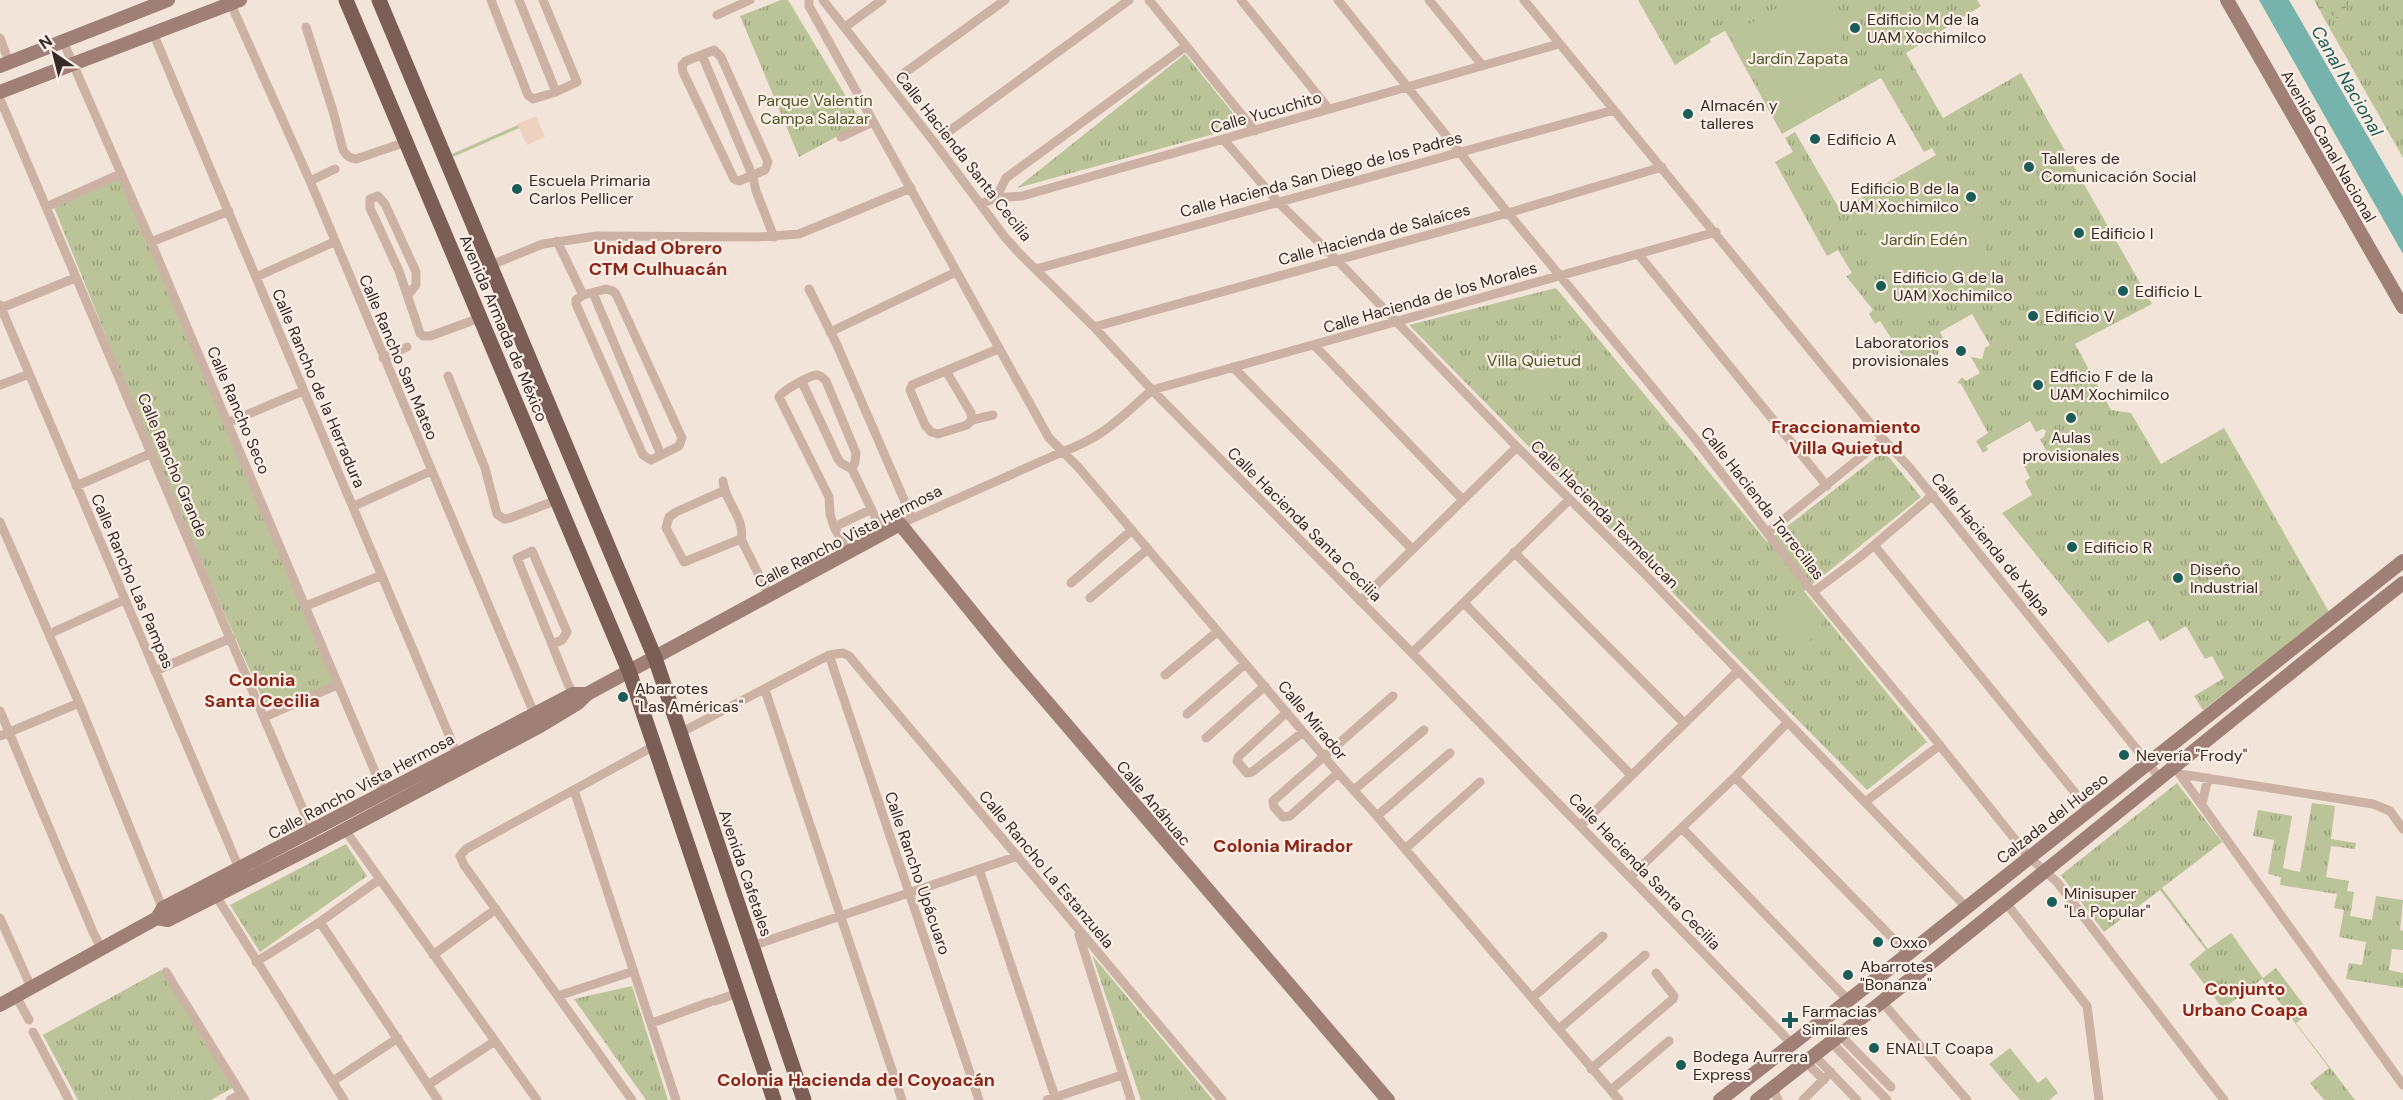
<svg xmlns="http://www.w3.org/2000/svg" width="2403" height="1100" font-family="'DM Sans',sans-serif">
<defs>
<pattern id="wetland-marsh" width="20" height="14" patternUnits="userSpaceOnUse" patternTransform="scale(1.5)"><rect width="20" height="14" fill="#bbc498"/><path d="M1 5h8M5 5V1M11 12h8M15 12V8" fill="none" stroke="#999f7c"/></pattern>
<pattern id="park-tufts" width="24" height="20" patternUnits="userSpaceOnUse" patternTransform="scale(1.5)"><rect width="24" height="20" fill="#bbc498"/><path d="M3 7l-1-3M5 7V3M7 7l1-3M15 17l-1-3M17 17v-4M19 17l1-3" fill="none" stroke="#999f7c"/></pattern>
</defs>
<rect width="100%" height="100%" fill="#f3e4d9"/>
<!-- wetland -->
<path fill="url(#wetland-marsh)" d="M2314,0H2351L2339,19L2320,11Z"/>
<!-- park -->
<path fill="url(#park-tufts)" d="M781,0H788L862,123L799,157L740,16Z
M1638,0H1977L1981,6L1906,53L1943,118L2021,73L2152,304L2075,344L2111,410L2131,413L2161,464L2224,428L2329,612L2203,710L2194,696L2224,678L2212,656L2205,659L2186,626L2160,641L2148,620L2108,643L2002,513L2032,495L2025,481L2030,478L2024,466L2047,452L2040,439L2044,437L2046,431L2043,429L2036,432L2030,421L1986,446L1988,450L1983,453L1976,441L1988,433L1961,384L1957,383L1962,377L1966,381L1980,373L1971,357L1982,359L1985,348L1990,345L1972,314L1940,332L1946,343H1940L1938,355L1930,354L1910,366L1898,354L1900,352L1880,321L1875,324L1869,314L1873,310L1846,276L1852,273L1838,250L1827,256L1775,162L1793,152L1785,138L1795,132L1840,210L1936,155L1932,148L1924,152L1881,78L1782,134L1725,31L1710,39L1711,42L1675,65Z
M2351,0H2403V158L2320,11L2339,19Z
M1185,54L1241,123L1221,132L1017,188Z
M117,172L336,684L267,709L153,452L51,200Z
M1556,288L1767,542L1884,451L1921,497L1804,591L1927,742L1867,790L1409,325Z
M2177,783L2222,842L2162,888L2208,949L2231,933L2263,978L2276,968L2310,1013L2296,1023L2355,1100H2324L2310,1083L2329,1068L2262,979L2223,1009L2189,964L2206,950L2160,890L2104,932L2061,875Z
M2312,803L2335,806L2331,839L2356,843L2355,849L2331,846L2326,877L2349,881L2347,891L2354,892L2350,916L2372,920L2376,896L2403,900L2400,930L2403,931V950L2392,949L2389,970L2403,973V988L2346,979L2349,963L2362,965L2366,942L2339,937L2344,910L2334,908L2337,894L2280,885L2281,877L2268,874L2274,840L2253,836L2258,810L2292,816L2283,868L2300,872Z
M346,844L367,876L260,952L230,905Z
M1092,955L1213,1100H1141Z
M161,970L234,1087L211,1100H78L43,1035Z
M632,986L668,1100H646L574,999Z
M2010,1048L2038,1083L2046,1077L2058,1093L2049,1100H2020L1989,1064Z"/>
<!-- garden -->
<path fill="#bbc498" d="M1791,0H1820L1867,81L1784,128L1730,35Z
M518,125L519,128L453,157L452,154Z
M1935,164L1996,266L1912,315L1853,211Z
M1559,337L1585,365L1541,405L1515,377Z
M1780 621a21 21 0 1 1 42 0a21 21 0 1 1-42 0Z"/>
<!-- plaza -->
<path fill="#edd3bf" d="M536,116L545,137L527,145L517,124Z"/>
<!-- water -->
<path fill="#76b3ad" d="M2259,0H2289L2403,197V254Z"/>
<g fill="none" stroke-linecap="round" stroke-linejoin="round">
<!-- street -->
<path stroke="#ccb1a5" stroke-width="9" d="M229,0L310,181L536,718
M491,0L528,95L533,99L556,92L577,82L543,0
M519,0L556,92
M809,0V6L1049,438L1079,468L1338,773L1377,816L1619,1100
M823,0L934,142L1004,236L1019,253L1094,327L1152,390L1412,653L1793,1045
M1149,0L1255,131
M1241,0L1329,109
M1338,0L1508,213L1696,440L1808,586L1930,733L2029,857L2057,882L2224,1100
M1429,0L1482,65
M1524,0L1883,439L1910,468L2159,777
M717,15L750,0
M306,27L333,111L343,150C347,156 349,158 356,159L406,142
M845,27L882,0
M153,33L457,754
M0,38L9,62
M63,41L151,242L384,793
M714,50L721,57L768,162L765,170L739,181L734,179L683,72L682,65L686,61Z
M702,55L753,177L756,191L774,237
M903,74L1005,0
M0,99L313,833
M948,132L1129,0
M841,137L873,122
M1224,140L1277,201L1337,260L1517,447L1641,570L1966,907
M310,181L335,169
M996,198L1006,178L1186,46
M980,204L996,198L1022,196L1559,44
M46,207L120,174
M557,241L583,295
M151,242L229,211
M1639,255L1827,486
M491,265L543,244L597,236L757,237L799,234L911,188
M1036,269L1614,110
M256,277L334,242
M606,289L613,291L616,294L682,438L679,446L651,460L643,455L576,304V300L583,295Z
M809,289L837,345L912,518
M593,293L661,455
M408,295L416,285V272L385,204L378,196L370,199V208L399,271L420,333L423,336H430L480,318
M0,305L239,868
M1,308L75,278
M1094,327L1508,213L1662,167
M830,332L956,272
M1314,345L1463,500
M383,358L407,347
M1233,367L1412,549
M946,371L971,413L972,420L967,425L938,434L931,432L925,425L910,390L912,385L998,349
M448,376L485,468L497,514L504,519L510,518L557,500
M802,382L838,459L841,463L852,469
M0,385L29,374
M972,420L993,415
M227,423L303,391
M723,481C724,501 746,519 741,539L769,595
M76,486L152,453
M723,491L676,512L669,517L666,528L684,562L741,539
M354,506L431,471
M870,510L834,527L830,514L829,497L779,397C782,391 811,374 818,375C822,376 823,378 826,381L856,453L855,462L852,469L883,533
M0,522L79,703L164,912
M900,524L1062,452C1104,437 1120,418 1152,390L1716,232
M834,527L848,552
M1767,533L1883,439
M1874,545L2089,810
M1514,552L1684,723
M1071,583L1132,530
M1813,592L1860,557L1933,495
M1090,598L1148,549
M1360,601L1517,447
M1464,603L1631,775
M306,606L382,575
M49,634L124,600
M552,644L562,640L567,632L532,551L517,558L568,684L576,699
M1412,653L1569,500
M829,655L979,1100
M155,671L231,638
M1165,675L1217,632
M765,690L902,1100
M0,711L93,932L101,948
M1287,712L1239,756L1237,761L1247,773L1252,772L1303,732
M1187,714L1245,664
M265,717L337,685
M680,733L829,655L843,653L849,656L1222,1100
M0,736L79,703
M1206,738L1265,686
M2163,751L2403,1085
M1338,773L1290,816L1283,817L1274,807L1273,801L1393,696
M2180,774L2373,804L2390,811L2403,829
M1735,777L1908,954
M574,790L676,1100
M1354,790L1424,730
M1865,802L1940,745
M2202,804L2206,786L2209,778
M1377,816L1450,753
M1580,826L1738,671
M1682,828L1849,1001
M345,830L537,1100
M1405,849L1480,782
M979,869L1056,1100
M1630,877L1735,777L1787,723
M213,891L344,1100
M2006,903L2087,1006L2099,1100
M0,918L31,987
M320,922L438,1100
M1079,935L1131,1100
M752,946L1018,856
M433,955L496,909
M256,962L320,922L380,879
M166,972L245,1100
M16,996L29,1020
M558,996L634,971
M1532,998L1603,936
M715,1001L738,993
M1882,1002L1967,1100
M652,1023L710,1002
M1559,1029L1645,955
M33,1032L69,1100
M1840,1035L1891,1087
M1831,1042L1887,1100
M1814,1055L1857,1100
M1806,1062L1824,1080
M1591,1069L1673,999L1674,996L1656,973
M333,1081L398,1038
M428,1085L495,1041
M1773,1088L1778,1100
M1611,1090L1669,1041
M230,1100L241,1094
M632,1100L464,865L460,856L466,849L654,746
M1047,1100L1122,1075
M1803,1100L1831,1072"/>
<!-- secondary -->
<path stroke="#a07f76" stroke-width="14" d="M2227,0L2403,307
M0,66L168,0
M0,92L240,0
M157,918L168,920L318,844L540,726L578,703L587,694L900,524L1011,660L1388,1100
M0,1005L157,918L163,908L573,694H587
M1720,1100L1908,954L2403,561
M1757,1100C1975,931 2187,754 2403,583"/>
<!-- primary -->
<path stroke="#7b5e56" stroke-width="15" d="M346,0L629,671L774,1100
M379,0L655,658L804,1100"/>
</g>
<!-- markers -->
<g fill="#195c58" stroke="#fbefe6" stroke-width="2">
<circle cx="1855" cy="28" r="6"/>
<circle cx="1688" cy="114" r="6"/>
<circle cx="1815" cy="139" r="6"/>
<circle cx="2029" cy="167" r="6"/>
<circle cx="517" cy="189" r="6"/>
<circle cx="1971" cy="197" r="6"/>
<circle cx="2079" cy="233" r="6"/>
<circle cx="1881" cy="286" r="6"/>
<circle cx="2123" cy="291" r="6"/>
<circle cx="2033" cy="316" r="6"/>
<circle cx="1961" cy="351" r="6"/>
<circle cx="2038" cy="385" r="6"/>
<circle cx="2071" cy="418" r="6"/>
<circle cx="2072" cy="547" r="6"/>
<circle cx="2178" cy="578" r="6"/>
<circle cx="623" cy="697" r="6"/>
<circle cx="2124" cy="755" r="6"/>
<circle cx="2052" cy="902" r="6"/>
<circle cx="1878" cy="942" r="6"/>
<circle cx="1848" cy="975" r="6"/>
<path d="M1787 1011h6v6h6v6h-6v6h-6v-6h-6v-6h6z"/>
<circle cx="1874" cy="1048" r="6"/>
<circle cx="1681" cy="1065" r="6"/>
</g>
<g text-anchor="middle" stroke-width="4.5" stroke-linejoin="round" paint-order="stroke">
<!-- poi labels -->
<g font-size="16" fill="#372a27" stroke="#fbefe6" text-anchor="start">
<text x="1867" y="25">Edificio M de la<tspan x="1867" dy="18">UAM Xochimilco</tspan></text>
<text x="1700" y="111">Almacén y<tspan x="1700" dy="18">talleres</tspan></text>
<text x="1827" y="145">Edificio A</text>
<text x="2041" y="164">Talleres de<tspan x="2041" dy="18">Comunicación Social</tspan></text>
<text x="529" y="186">Escuela Primaria<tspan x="529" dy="18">Carlos Pellicer</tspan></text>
<text x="1959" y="194" text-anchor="end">Edificio B de la<tspan x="1959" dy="18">UAM Xochimilco</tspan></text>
<text x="2091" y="239">Edificio I</text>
<text x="1893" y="283">Edificio G de la<tspan x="1893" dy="18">UAM Xochimilco</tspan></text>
<text x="2135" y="297">Edificio L</text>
<text x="2045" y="322">Edificio V</text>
<text x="1949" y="348" text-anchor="end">Laboratorios<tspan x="1949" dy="18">provisionales</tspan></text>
<text x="2050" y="382">Edficio F de la<tspan x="2050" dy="18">UAM Xochimilco</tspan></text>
<text x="2071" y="443" text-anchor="middle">Aulas<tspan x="2071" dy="18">provisionales</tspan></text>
<text x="2084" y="553">Edificio R</text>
<text x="2190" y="575">Diseño<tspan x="2190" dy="18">Industrial</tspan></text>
<text x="635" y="694">Abarrotes<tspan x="635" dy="18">"Las Américas"</tspan></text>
<text x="2136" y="761">Nevería "Frody"</text>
<text x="2064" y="899">Minisuper<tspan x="2064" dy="18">"La Popular"</tspan></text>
<text x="1890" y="948">Oxxo</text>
<text x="1860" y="972">Abarrotes<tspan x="1860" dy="18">"Bonanza"</tspan></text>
<text x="1802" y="1017">Farmacias<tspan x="1802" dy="18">Similares</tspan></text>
<text x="1886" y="1054">ENALLT Coapa</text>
<text x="1693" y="1062">Bodega Aurrera<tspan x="1693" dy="18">Express</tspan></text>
</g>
<!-- park labels -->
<g font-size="16" fill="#4d5828" stroke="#fbefe6">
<text x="1798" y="64">Jardín Zapata</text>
<text x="815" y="106">Parque Valentín<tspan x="815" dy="18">Campa Salazar</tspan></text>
<text x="1924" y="245">Jardín Edén</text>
<text x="1534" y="366">Villa Quietud</text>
</g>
<!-- street labels -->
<g font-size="16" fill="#372a27" stroke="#fbefe6">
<text transform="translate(1266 112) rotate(-16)" y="6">Calle Yucuchito</text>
<text transform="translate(2329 146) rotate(60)" y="6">Avenida Canal Nacional</text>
<text transform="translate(964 156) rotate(52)" y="6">Calle Hacienda Santa Cecilia</text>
<text transform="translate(1321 174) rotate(-15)" y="6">Calle Hacienda San Diego de los Padres</text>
<text transform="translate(1374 234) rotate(-15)" y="6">Calle Hacienda de Salaíces</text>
<text transform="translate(1430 297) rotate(-16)" y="6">Calle Hacienda de los Morales</text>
<text transform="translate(504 328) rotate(67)" y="6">Avenida Armada de México</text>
<text transform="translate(399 357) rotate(67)" y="6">Calle Rancho San Mateo</text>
<text transform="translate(319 388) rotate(67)" y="6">Calle Rancho de la Herradura</text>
<text transform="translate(239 410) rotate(67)" y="6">Calle Rancho Seco</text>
<text transform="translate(173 465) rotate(67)" y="6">Calle Rancho Grande</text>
<text transform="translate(1763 503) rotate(52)" y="6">Calle Hacienda Torrecillas</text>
<text transform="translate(1605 514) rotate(45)" y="6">Calle Hacienda Texmelucan</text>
<text transform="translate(1305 524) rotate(45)" y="6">Calle Hacienda Santa Cecilia</text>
<text transform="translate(848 536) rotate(-27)" y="6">Calle Rancho Vista Hermosa</text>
<text transform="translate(1991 544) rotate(51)" y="6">Calle Hacienda de Xalpa</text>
<text transform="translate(133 581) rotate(67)" y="6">Calle Rancho Las Pampas</text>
<text transform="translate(1313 720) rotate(50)" y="6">Calle Mirador</text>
<text transform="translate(361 786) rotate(-28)" y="6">Calle Rancho Vista Hermosa</text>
<text transform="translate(1154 803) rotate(50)" y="6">Calle Anáhuac</text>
<text transform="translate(2052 818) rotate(-38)" y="6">Calzada del Hueso</text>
<text transform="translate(1047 869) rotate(50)" y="6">Calle Rancho La Estanzuela</text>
<text transform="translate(1645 871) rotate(46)" y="6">Calle Hacienda Santa Cecilia</text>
<text transform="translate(746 873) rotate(71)" y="6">Avenida Cafetales</text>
<text transform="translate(918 873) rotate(71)" y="6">Calle Rancho Upácuaro</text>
</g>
<!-- water labels -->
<g font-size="18" font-style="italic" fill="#195c58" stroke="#fbefe6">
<text transform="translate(2347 81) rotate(60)" y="6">Canal Nacional</text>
</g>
<!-- neighbourhood labels -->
<g font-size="18" font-weight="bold" fill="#8d2519" stroke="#fbefe6">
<text x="658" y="254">Unidad Obrero<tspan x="658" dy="21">CTM Culhuacán</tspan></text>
<text x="1846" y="433">Fraccionamiento<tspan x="1846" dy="21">Villa Quietud</tspan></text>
<text x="262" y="686">Colonia<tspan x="262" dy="21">Santa Cecilia</tspan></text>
<text x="1283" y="852">Colonia Mirador</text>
<text x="2245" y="995">Conjunto<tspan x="2245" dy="21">Urbano Coapa</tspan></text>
<text x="856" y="1086">Colonia Hacienda del Coyoacán</text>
</g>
</g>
<!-- north arrow -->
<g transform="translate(54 54) rotate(325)" stroke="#fbefe6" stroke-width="4.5" paint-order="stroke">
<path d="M0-4.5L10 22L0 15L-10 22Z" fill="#372a27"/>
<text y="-9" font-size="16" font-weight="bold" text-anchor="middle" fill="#372a27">N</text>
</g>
</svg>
